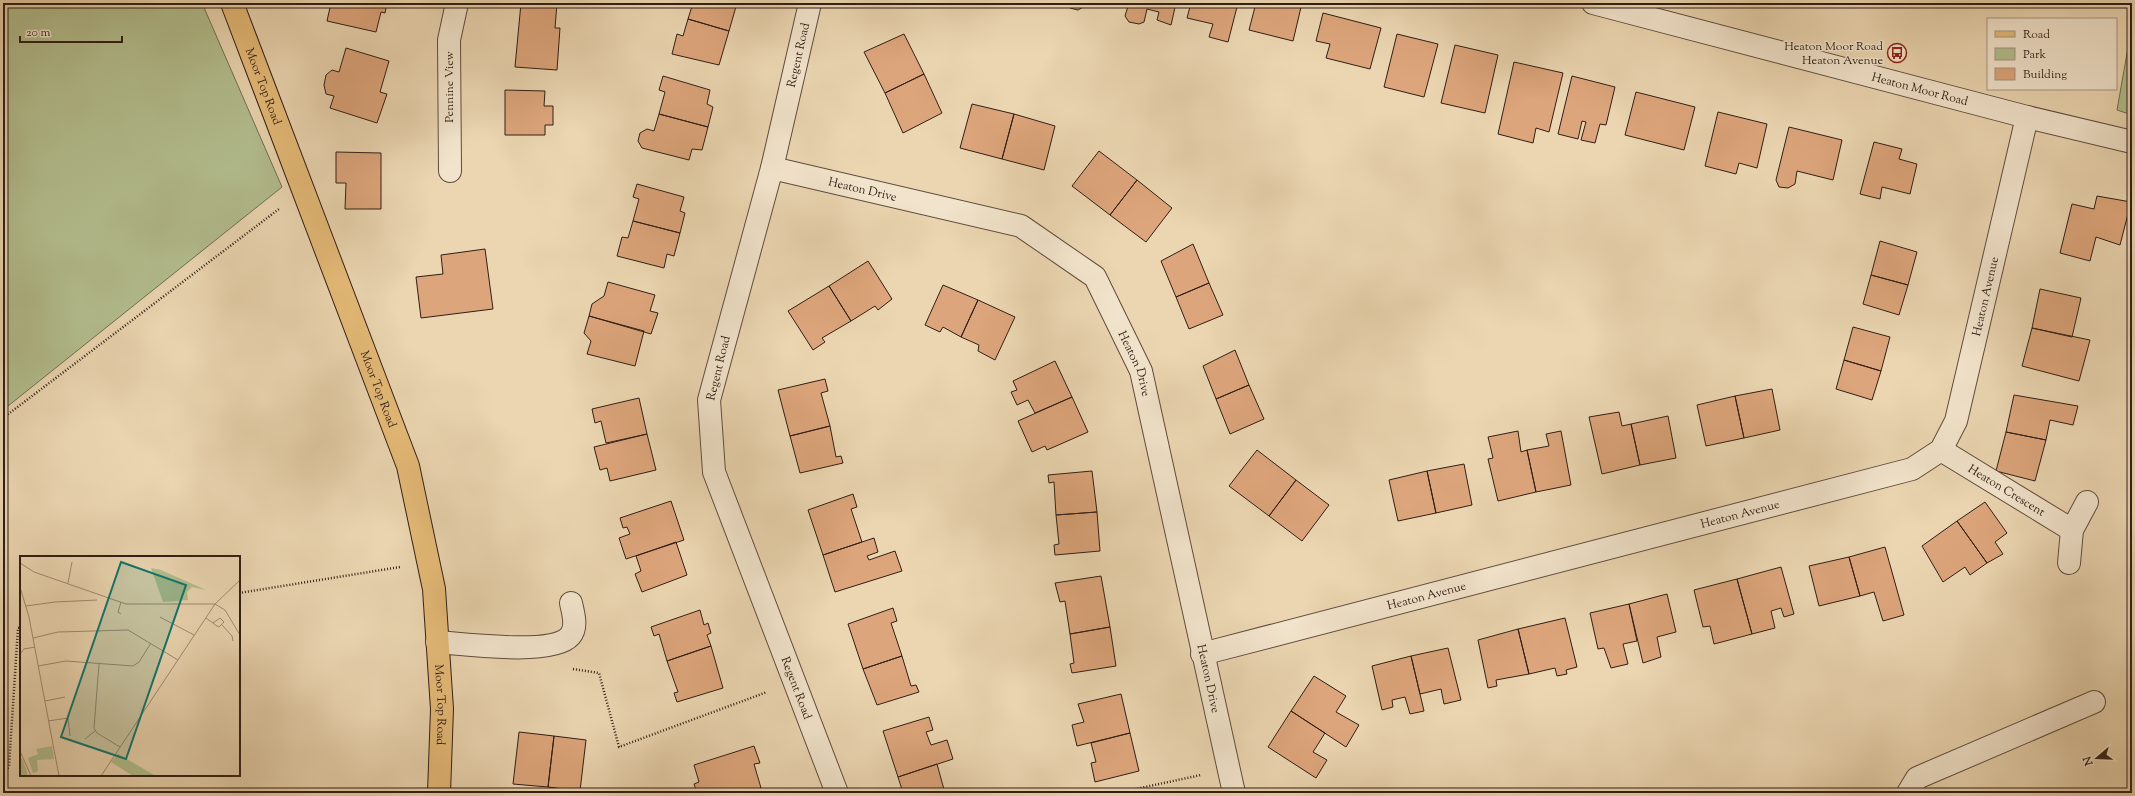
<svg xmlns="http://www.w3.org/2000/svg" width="2135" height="796" font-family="'Sorts Mill Goudy',serif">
<rect width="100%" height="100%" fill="#ebd6b1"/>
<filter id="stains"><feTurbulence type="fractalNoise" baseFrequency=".005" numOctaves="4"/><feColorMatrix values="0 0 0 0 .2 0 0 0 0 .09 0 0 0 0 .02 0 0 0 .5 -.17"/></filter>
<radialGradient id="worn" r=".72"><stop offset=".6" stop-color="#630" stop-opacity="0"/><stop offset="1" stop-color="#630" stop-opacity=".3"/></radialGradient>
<!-- green -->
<path fill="#b3be8e" stroke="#726e52" d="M3,3H202L282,187L3,410Z
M2132,25V115L2117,110Z"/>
<!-- building -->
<path fill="#dda57b" stroke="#301e16" d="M331,3H387L385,13L381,12L376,32L327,21Z
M521,3H557L555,28H560L557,70L515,67Z
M693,3H737L729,31L688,19Z
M1067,3H1086L1085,6L1078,10L1070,8Z
M1129,3H1176L1171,25L1157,20L1159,12L1147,9L1144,22L1139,24L1129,22L1125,16Z
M1191,3H1238L1228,42L1209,37L1213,24L1187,18Z
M1256,3H1302L1293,41L1249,30Z
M1323,13L1381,28L1370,69L1326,58L1330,44L1316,41Z
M688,19L729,31L719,65L672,54L677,34L683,36Z
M904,34L924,74L885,93L864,52Z
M1397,34L1438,44L1424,97L1384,87Z
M1455,45L1498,55L1485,113L1441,103Z
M346,48L389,61L380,92L387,94L377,123L330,108L334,96L326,94L324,85L326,75L332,70L339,72Z
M1514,62L1563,73L1549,132L1536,128L1533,143L1498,134Z
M924,74L942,113L903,133L885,93Z
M663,76L710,90L707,104L713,107L708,127L659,114L665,92L659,90Z
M1572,76L1615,87L1606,125L1600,124L1595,143L1581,140L1586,122L1582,121L1578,139L1558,134Z
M505,90L545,91L544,106H553V125H545V135H505Z
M1636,92L1695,107L1684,150L1625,135Z
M972,104L1014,114L1002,159L960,148Z
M1718,112L1767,124L1757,168L1739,163L1736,174L1705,166Z
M659,114L708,127L702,150L692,149L689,160L642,148L638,141L640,133L647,129L654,131Z
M1014,114L1055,126L1044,170L1002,159Z
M1789,127L1842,140L1833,180L1797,171L1795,184L1788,188L1779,187L1776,180Z
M1874,142L1902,149L1899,159L1917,164L1910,194L1882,187L1880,199L1860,194Z
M1099,151L1137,180L1110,215L1072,186Z
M336,152L381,153V209H345L346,183H336Z
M1137,180L1172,208L1146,242L1110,215Z
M637,184L684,197L680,211L685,213L680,233L633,221L639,199L633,197Z
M2097,196L2131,202L2120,245L2096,237L2090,261L2060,253L2072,204L2094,209Z
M633,221L680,233L674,256L667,254L664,268L617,256L622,237L628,238Z
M1880,241L1917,252L1908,285L1871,275Z
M1193,244L1209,283L1176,297L1161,261Z
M485,249L493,309L421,318L416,277L443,274L441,255Z
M868,261L892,299L878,310L875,306L851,321L829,286Z
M1871,275L1908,285L1899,315L1863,304Z
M608,282L655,295L650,311L658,313L651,334L589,316L592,304L604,296Z
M1209,283L1223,315L1189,329L1176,297Z
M943,285L978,300L961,337L943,327L940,332L925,325Z
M829,286L851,321L822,338L825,342L813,350L788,311Z
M2040,289L2081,298L2072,337L2032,328Z
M978,300L1015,317L995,360L978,351L979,345L961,337Z
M589,316L644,331L635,366L587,354L591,341L584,333Z
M1853,327L1890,337L1881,371L1844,360Z
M2032,328L2090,340L2079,381L2022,366Z
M1235,350L1249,385L1216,399L1203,366Z
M1844,360L1881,371L1872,400L1836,389Z
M1055,361L1072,397L1035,413L1028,400L1017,405L1011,392L1017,390L1013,381Z
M825,379L828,391L821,393L830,426L790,436L778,390Z
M1249,385L1264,419L1230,434L1216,399Z
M1772,389L1780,430L1744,438L1735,396Z
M2014,395L2078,406L2073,425L2050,420L2046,440L2006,432Z
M1735,396L1744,438L1706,446L1697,405Z
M1072,397L1088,432L1047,450L1045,446L1032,452L1018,421Z
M639,398L647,434L606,443L601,421L595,423L592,409Z
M1619,412L1622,426L1631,424L1640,465L1602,474L1589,417Z
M1668,416L1676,458L1640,465L1631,424Z
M830,426L836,457L841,456L843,463L800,473L790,436Z
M1518,431L1521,452L1527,450L1536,492L1498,501L1488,459L1493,458L1488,437Z
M1561,431L1571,485L1536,492L1527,450L1549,446L1546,434Z
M2006,432L2046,440L2035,481L1996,471Z
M647,434L656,470L610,481L607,468L600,470L594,447Z
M1257,450L1296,480L1269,516L1229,486Z
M1464,464L1472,505L1436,513L1427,471Z
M1092,471L1097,512L1056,515L1054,482L1049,483L1048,475Z
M1427,471L1436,513L1398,521L1389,480Z
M1296,480L1329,505L1302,541L1269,516Z
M853,494L857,507L851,509L862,542L823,555L808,510Z
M671,501L684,540L626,559L619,538L630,534L627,527L623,528L620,518Z
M1985,502L2007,533L1995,542L2003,554L1987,563L1957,521Z
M1097,512L1100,551L1055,555L1054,545L1059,544L1056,515Z
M1957,521L1987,563L1970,575L1965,567L1943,582L1922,546Z
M874,538L878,552L867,556L869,560L895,551L902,571L835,592L823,555Z
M676,542L687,575L642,592L635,574L641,571L636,556Z
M1885,547L1904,615L1883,621L1874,592L1860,596L1849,557Z
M1849,557L1860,596L1819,606L1809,566Z
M1781,567L1794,614L1784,617L1781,608L1771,611L1775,628L1752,634L1737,579Z
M1101,576L1110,627L1070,634L1065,601L1060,602L1055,583Z
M1737,579L1752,634L1714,644L1710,626L1703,627L1694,590Z
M1667,594L1676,632L1657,637L1661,657L1643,663L1629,604Z
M1629,604L1637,641L1623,644L1628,664L1611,668L1604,648L1598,649L1590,613Z
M893,608L897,621L891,623L902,656L863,669L848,624Z
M700,610L704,625L708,623L711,633L707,635L711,646L667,661L659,634L654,636L651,627Z
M1565,618L1577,667L1566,670L1567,674L1557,676L1555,668L1529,674L1518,629Z
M1110,627L1116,666L1072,673L1070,664L1074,663L1070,634Z
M1518,629L1529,674L1496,680L1497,686L1488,688L1478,640Z
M711,646L723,688L677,702L674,693L678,692L667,661Z
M1448,648L1461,700L1444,704L1441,689L1420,694L1411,656Z
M902,656L911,686L916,685L919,692L877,705L863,669Z
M1411,656L1424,711L1410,714L1405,697L1392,700L1393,707L1382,710L1372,666Z
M1314,676L1346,696L1336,712L1359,725L1346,747L1291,711Z
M1121,694L1130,733L1077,746L1072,725L1084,722L1078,704Z
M1291,711L1325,733L1313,752L1327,760L1316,778L1268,747Z
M929,717L933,730L926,732L931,745L947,740L953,759L898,777L883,731Z
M519,732L554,736L548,787L513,784Z
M1130,733L1139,771L1095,782L1091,763L1096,762L1091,743Z
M554,736L586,740L580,791L548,787Z
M754,746L760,763L754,764L761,788L745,793H697L694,784L699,782L694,765Z
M937,764L945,793H903L898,777Z
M761,788L763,793H745Z"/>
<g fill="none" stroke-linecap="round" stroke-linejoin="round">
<!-- minor casing -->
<g stroke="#5f4c3d" stroke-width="24">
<g id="minor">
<path id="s1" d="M810,3L772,168L709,400L714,472L837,793"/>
<path id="s2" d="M1593,3L2027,117L2132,142"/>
<path id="s3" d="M772,168L1021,226L1095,277L1141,371L1234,793"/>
<path d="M450,171L449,40L457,3"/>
<path id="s4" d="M1941,450L2072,530"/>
<path d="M2069,563L2072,530L2087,502"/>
<path d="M437,642C464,644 553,656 570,636C578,627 573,613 571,603"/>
<path id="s5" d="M1202,654L1912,469L1941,450L1956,421L2027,117"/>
<path d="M1908,793L1917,778L2094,702"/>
</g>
</g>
<!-- major casing -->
<g stroke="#301e16" stroke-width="24">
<g id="major">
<path id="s6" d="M232,3L408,466L434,589L442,709L439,793"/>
</g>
</g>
<!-- path -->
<path stroke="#301e16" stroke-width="2.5" stroke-dasharray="1 2" stroke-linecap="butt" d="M3,418L279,209
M239,593L400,567
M573,669L599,673L619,747L767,692
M3,776L9,766L18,628L21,627
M1117,793L1201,775"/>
<!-- minor -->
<use href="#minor" stroke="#f2e4cc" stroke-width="22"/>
<!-- major -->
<use href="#major" stroke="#e6bb78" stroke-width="22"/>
</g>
<!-- icons -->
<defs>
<g id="bus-ring" transform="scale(1)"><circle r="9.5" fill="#f2e4cc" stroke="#8f2418" stroke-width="1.5"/><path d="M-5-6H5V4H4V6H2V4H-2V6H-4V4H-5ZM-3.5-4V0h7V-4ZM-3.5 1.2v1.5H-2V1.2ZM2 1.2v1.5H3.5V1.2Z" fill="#8f2418"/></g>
</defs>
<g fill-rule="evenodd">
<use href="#bus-ring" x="1897" y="53"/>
</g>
<g text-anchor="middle" stroke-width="3" stroke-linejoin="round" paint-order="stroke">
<!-- poi labels -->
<g font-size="12" fill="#301e16" stroke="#f2e4cc" text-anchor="end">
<text x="1883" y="50">Heaton Moor Road<tspan x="1883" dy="14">Heaton Avenue</tspan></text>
</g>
<!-- street labels -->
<g font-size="12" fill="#301e16" stroke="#f2e4cc">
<text transform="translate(798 55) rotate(-77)" y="4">Regent Road</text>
<text dy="4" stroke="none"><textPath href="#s6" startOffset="89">Moor Top Road</textPath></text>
<text transform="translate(449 87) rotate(-90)" y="4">Pennine View</text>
<text dy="4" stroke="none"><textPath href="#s2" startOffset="338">Heaton Moor Road</textPath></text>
<text dy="4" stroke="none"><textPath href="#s3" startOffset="93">Heaton Drive</textPath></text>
<text dy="4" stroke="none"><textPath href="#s5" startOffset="929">Heaton Avenue</textPath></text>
<text dy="4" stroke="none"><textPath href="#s3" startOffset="441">Heaton Drive</textPath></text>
<text transform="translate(718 368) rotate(-76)" y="4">Regent Road</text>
<text dy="4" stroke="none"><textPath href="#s6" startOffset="413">Moor Top Road</textPath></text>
<text dy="4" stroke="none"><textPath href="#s4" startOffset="77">Heaton Crescent</textPath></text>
<text dy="4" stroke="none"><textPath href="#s5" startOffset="556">Heaton Avenue</textPath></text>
<text dy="4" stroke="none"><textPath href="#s5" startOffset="232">Heaton Avenue</textPath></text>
<text dy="4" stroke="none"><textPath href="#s3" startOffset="765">Heaton Drive</textPath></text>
<text dy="4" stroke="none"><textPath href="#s1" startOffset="713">Regent Road</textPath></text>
<text dy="4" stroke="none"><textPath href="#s6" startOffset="737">Moor Top Road</textPath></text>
</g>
</g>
<!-- overview -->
<g transform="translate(20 556)">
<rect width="220" height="220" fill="#ebd6b1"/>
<path d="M131,12L141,14L186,34L172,31L167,36L168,44L143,46ZM32,190L34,203L17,204L18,215L13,217L8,202L18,198L16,193ZM98,198L136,220H113L91,206ZM1,202L3,204L8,220H0Z" fill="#b3be8e"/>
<path fill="none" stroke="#a08c73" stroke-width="1" d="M0,7L14,16L106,48H195L205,54L220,79M48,27L52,6M0,31L9,61L39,220M6,50L35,46L77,44M101,58L98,56L101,46M140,61L174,79M186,62L193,67L194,68L197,70L199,71L204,66L200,62L193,67M202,69L212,80L213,85M13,82L38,76L108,74L158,104M0,98L4,93L15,91M79,108L74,172L77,177L100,191M18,110L46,105L113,110L119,106L131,87M25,145L45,141M28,165L48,162L50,180M65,183L75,175M0,195L11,220M81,220L195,48L220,24"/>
<path fill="#0f766e" fill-opacity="0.15" stroke="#0f766e" stroke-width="2" d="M101,6L166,29L106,203L41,181Z"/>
<rect width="220" height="220" fill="none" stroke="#301e16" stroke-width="2"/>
</g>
<!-- margin -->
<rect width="2135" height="796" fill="none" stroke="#ebd6b1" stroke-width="16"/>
<rect x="4" y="4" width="2127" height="788" fill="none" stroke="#301e16" stroke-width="2"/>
<rect x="8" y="8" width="2119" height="780" fill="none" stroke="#301e16"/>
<!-- legend -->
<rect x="1987" y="18" width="130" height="72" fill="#f2e4cc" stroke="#a49583"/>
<rect x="1995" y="31" width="20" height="6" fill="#e6bb78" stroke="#a49583"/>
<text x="2023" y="38" font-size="12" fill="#301e16">Road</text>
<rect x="1995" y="48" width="20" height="12" fill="#b3be8e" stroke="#a49583"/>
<text x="2023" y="58" font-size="12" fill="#301e16">Park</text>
<rect x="1995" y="68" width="20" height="12" fill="#dda57b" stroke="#a49583"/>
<text x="2023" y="78" font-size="12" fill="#301e16">Building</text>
<!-- north arrow -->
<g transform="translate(2097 758) rotate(251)" stroke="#f2e4cc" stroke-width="3" paint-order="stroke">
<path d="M0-3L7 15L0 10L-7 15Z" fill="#301e16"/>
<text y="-6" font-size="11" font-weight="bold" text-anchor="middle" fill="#301e16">N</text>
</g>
<!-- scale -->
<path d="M20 36v6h102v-6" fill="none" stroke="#301e16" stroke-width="2"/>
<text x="26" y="36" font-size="12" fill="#301e16" stroke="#f2e4cc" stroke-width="3" paint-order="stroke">20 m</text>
<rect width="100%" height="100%" filter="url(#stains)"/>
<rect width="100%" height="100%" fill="url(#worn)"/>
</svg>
